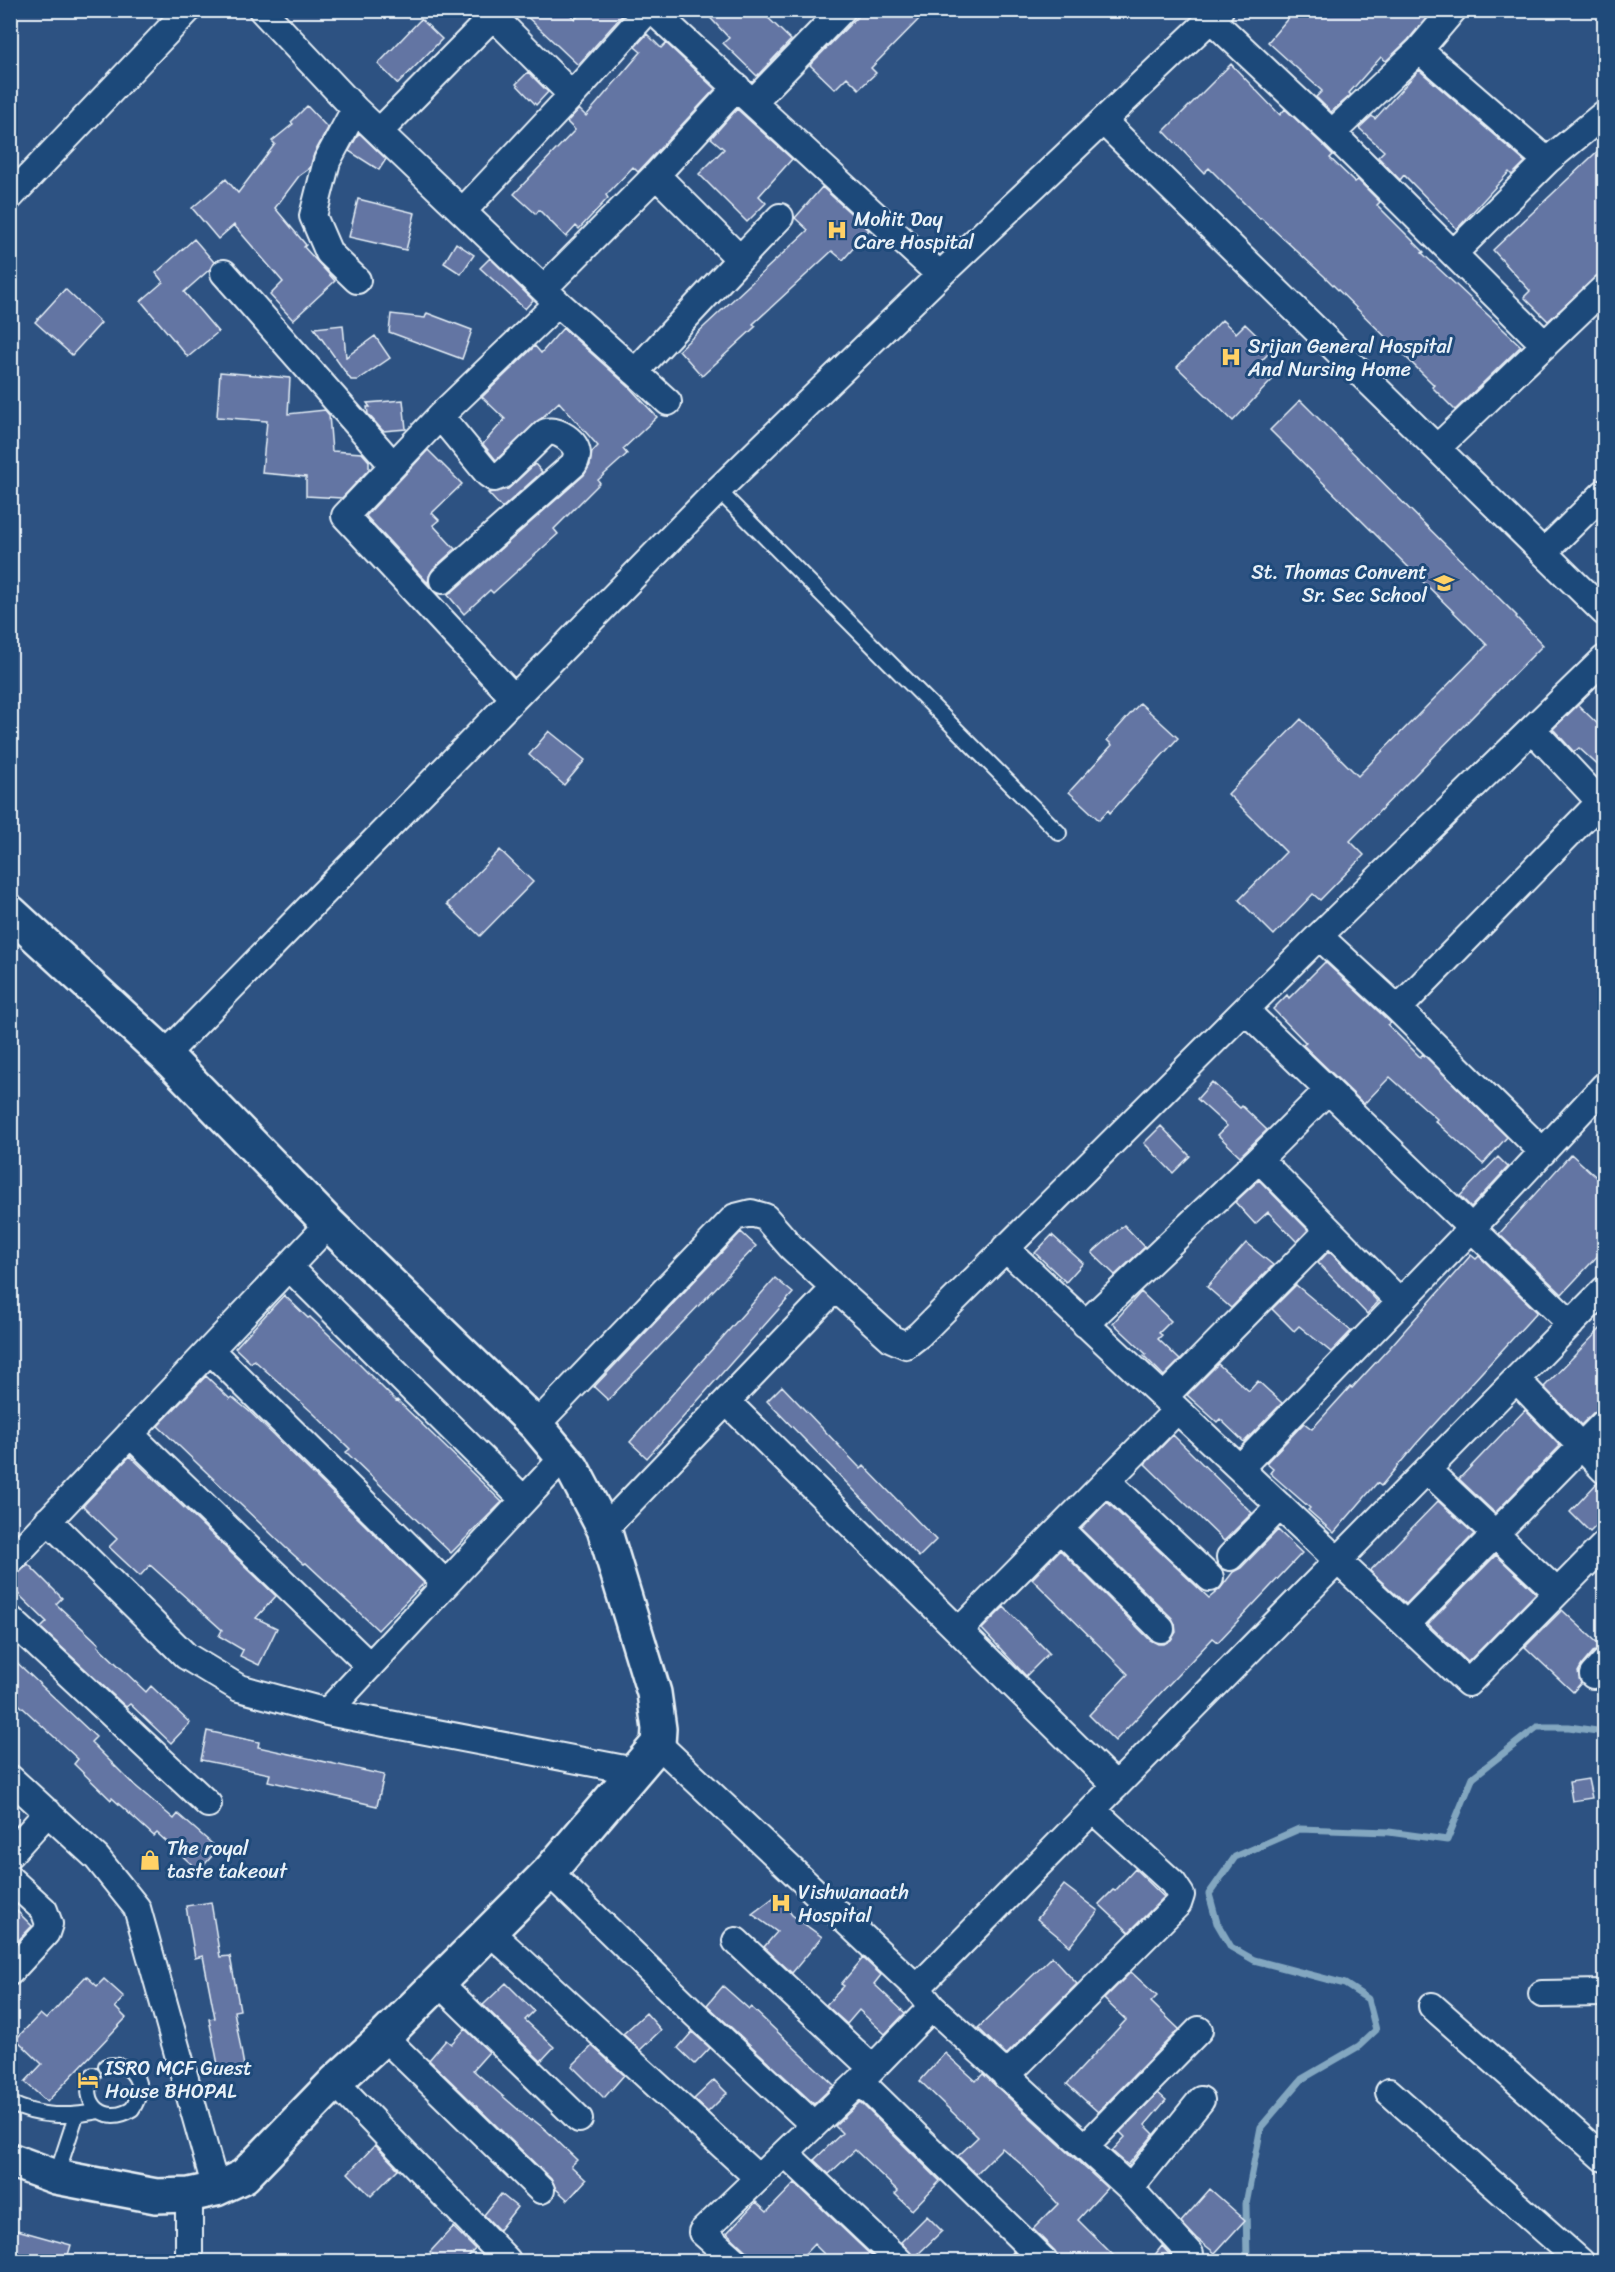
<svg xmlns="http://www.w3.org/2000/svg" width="1615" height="2272" font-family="Sriracha,sans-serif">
<rect width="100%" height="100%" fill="#2d5282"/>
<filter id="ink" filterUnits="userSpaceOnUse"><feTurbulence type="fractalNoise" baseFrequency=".0167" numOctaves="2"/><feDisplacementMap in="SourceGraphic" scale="12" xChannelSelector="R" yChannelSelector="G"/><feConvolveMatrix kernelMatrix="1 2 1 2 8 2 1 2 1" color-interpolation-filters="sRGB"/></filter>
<g filter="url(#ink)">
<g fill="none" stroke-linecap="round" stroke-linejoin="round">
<!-- stream -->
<path stroke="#83a7c0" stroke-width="7" d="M1247,2262L1246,2204L1261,2127L1302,2079L1359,2046L1376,2030L1368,1999L1345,1984L1254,1960L1231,1947L1217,1923L1209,1894L1235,1857L1299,1829L1389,1832L1447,1840L1473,1777L1537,1727H1569L1604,1732"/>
</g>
<!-- building -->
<path fill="#6374a3" stroke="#e8f1f8" stroke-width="1.5" d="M520,10H565L575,19L584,10H627L578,65Z
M703,10H760L791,40L757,76L723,43L729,38Z
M864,10H928L871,68L876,73L859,89L847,77L835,89L810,65Z
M1295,10H1433L1408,40L1386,61L1381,57L1349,93L1351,95L1331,112L1316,97L1322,91L1268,42Z
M421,19L442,39L398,84L378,64Z
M647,34L661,48L666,43L715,89L638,172L633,167L606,195L608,198L579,229L576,226L566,237L539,210L536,214L514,194L575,130L567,122L579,109L586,116L641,52L635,47Z
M1231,64L1280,115L1285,109L1322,144L1333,155L1330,158L1355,182L1358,180L1380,202L1377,205L1424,252L1422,253L1521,346L1455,410L1432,387L1434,385L1324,276L1261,218L1260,219L1209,168L1204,173L1164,131Z
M1419,70L1525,162L1512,175L1509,172L1457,229L1404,175L1400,180L1378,157L1384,151L1359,128L1372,116L1375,119Z
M528,72L548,92L536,105L516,84Z
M307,106L328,128L314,154L310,168L299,176L275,208L306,245L304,247L335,281L293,320L270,295L283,282L234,225L218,239L192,208L226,179L238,193L275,144L272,141L293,124L291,122Z
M737,109L792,159L759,196L766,203L747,222L699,174L724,149L711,138Z
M359,133L386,159L379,170L349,151Z
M1605,144V269L1548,321L1524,297L1530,291L1493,250Z
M822,187L869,230L843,260L832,251L753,324L756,326L702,376L679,350L808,230L795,218Z
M358,199L415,213L406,250L349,237Z
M194,239L214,262L210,269L184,292L218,332L188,357L141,301L163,282L156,273Z
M456,243L474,255L461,274L444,263Z
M490,258L533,300L525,309L480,268Z
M65,289L101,323L72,355L35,322Z
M427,313L472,330L462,359L389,332L391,314L425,318Z
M1222,320L1236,333L1245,324L1272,350L1260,362L1275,377L1233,421L1177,367Z
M343,325L346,357L375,336L390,358L358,380H351L314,328Z
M563,328L629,387L657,417L623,449L627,454L598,480L600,483L554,529L558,534L493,593L490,590L464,614L447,594L453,591L584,475L590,465L592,452L598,446L559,402L496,460L483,444L505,419L482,397L535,346L541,353Z
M220,372L290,378L288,414L325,410L329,415L332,451L362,453L369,461V469L342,498L306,496V477L262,473L267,421L217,417Z
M403,400L406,429L383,431L368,414L367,407H370L367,403Z
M1300,400L1517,616L1516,617L1543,645L1350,841L1364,855L1320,900L1313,894L1274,935L1239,900L1286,852L1228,794L1301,719L1358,776L1487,645L1270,430Z
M428,450L462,484L432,513L439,520L433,525L455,549L433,569L429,576L428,583L366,516Z
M535,464L542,472L502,508L488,493L508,489Z
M1140,703L1178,738L1110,813L1108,810L1099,820L1069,792L1112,745L1107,740Z
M1578,705L1605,731V772L1579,748L1574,752L1553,729Z
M549,731L585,760L564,785L529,755Z
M500,850L533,882L480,936L447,904Z
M1325,962L1391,1023L1388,1025L1420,1057L1423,1054L1507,1137L1483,1164L1435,1121L1437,1119L1390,1077L1364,1104L1303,1045L1306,1043L1273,1009L1287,995L1289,998Z
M1212,1082L1240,1108L1242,1106L1267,1130L1240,1156L1218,1135L1227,1126L1197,1099Z
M1161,1126L1190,1156L1173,1173L1144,1143Z
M1571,1154L1605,1185V1248L1562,1294L1499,1234Z
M1498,1157L1508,1167L1471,1207L1460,1196Z
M1259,1180L1308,1230L1297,1242L1268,1212L1255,1224L1235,1202Z
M1124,1225L1145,1247L1115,1275L1092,1253Z
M741,1232L756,1246L608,1400L594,1387Z
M1052,1235L1083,1263L1066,1282L1035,1253Z
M1246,1243L1273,1265L1231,1308L1207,1287Z
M1329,1251L1378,1302L1367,1314L1318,1263Z
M1471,1255L1476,1259L1479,1256L1537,1312L1416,1444L1381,1486L1377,1483L1334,1533L1308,1510L1310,1508L1270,1473L1273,1469L1266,1463L1304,1423L1312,1429L1350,1387L1352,1388L1391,1346Z
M775,1278L793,1293L647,1458L630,1442Z
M1296,1285L1351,1331L1331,1352L1299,1326L1294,1331L1272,1309Z
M1141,1292L1171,1321L1159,1333L1162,1335L1158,1339L1180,1360L1164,1376L1144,1356L1146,1354L1113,1323Z
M284,1295L308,1318L310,1317L343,1348L396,1401L397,1400L502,1502L451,1553L346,1452L350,1449L313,1413L254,1360L251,1363L235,1348Z
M1605,1324V1408L1594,1412L1581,1425L1544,1387Z
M1218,1364L1249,1391L1258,1381L1282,1403L1244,1442L1220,1419L1217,1422L1187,1395Z
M206,1376L230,1399L232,1397L250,1412L424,1583L378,1630L306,1563L304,1564L286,1548L158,1426Z
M782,1386L861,1469L864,1466L936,1540L919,1557L767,1401Z
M1525,1410L1560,1446L1495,1513L1459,1479Z
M1173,1435L1252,1513L1224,1541L1145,1464Z
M130,1456L276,1596L256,1618L277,1628L259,1665L240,1656L243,1650L219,1636L222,1630L150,1565L140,1576L109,1547L117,1539L83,1506Z
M1597,1483L1605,1485V1517L1590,1532L1570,1512Z
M1438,1501L1474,1534L1406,1604L1370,1571Z
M1107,1502L1209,1598L1220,1589L1233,1572L1241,1568L1278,1530L1302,1553L1218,1642L1213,1638L1115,1741L1089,1715L1128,1674L1032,1579L1060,1550L1150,1640L1158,1644H1164L1171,1640L1176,1632L1175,1624L1172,1618L1081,1529Z
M1496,1555L1536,1593L1468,1662L1428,1624Z
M28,1564L62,1598L56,1604L99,1644L98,1646L146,1692L151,1686L190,1723L171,1743L130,1704L126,1707L41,1628L47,1622L10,1586V1576L20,1572Z
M1004,1607L1049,1653L1026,1676L982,1629Z
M1562,1610L1603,1648L1593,1652L1582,1665L1578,1672L1581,1683L1573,1692L1525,1647Z
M10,1656L96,1737L91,1742L132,1783L174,1819L178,1814L218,1849L199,1871L157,1833L154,1836L112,1798L111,1800L74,1764L78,1759L10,1696Z
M207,1731L259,1742L258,1747L384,1775L377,1806L268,1781L270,1774L201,1760Z
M1588,1779L1592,1798L1572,1801L1569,1782Z
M1135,1869L1164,1897L1129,1932L1099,1904L1113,1890L1115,1891Z
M1064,1885L1098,1911L1070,1946L1037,1919Z
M777,1895L792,1915L822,1937L792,1973L764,1947L777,1932L752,1914Z
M211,1902L220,1957L230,1956L240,2010L234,2011L244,2066L219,2070L209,2019L215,2018L203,1956L195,1958L186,1906Z
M10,1904L32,1926L10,1949Z
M1052,1957L1077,1984L1006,2055L978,2028Z
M863,1958L881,1975L874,1984L905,2013L885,2034L859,2010L847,2024L826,2005L844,1986L841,1984Z
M1131,1972L1157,1996L1151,2002L1179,2029L1098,2112L1067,2084L1126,2020L1104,1999Z
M86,1976L97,1986L104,1979L124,1997L115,2007L126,2018L47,2102L25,2082L42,2064L16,2039L40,2014L46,2019Z
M506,1983L534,2011L525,2020L554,2047L541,2061L483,2005Z
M723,1986L749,2009L751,2007L834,2085L814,2104L707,2005Z
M646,2013L661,2030L640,2050L623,2034Z
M465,2029L489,2052L473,2070L531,2121L532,2119L546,2130L577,2160L571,2166L586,2180L568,2200L556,2189L551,2179L429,2060L446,2040L451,2044Z
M692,2032L710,2048L695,2064L678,2048Z
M592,2046L624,2075L604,2098L572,2066Z
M945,2053L976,2081L983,2074L1107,2188L1078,2220L1120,2262H1060L1055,2251L1033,2229L1058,2204L1022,2165L1002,2148L976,2174L958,2156L978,2137L920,2081Z
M714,2080L727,2093L708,2112L694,2099Z
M1158,2093L1166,2100L1145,2125L1154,2134L1128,2165L1112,2151L1125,2137L1120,2132Z
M860,2102L940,2181L912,2210L895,2194L898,2191L855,2150L829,2174L814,2160L842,2133L835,2126Z
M375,2145L398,2169L371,2196L348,2173Z
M795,2183L878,2262H832L814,2244L797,2262H758L727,2233L756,2202L767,2212Z
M1210,2189L1245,2220L1215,2253L1196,2238L1181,2222Z
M501,2194L517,2207L499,2230L484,2215Z
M927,2216L942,2231L914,2258L901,2242Z
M453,2227L475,2249L464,2262H441L430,2252Z
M10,2228L71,2245L66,2262H10Z
M1162,2246L1170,2255L1168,2262H1149Z
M1013,2252L1023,2262H1005Z"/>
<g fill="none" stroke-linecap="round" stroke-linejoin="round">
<!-- lane casing -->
<g stroke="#e8f1f8" stroke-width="18">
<path id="lane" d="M718,490L1059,833
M93,2075C79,2104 106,2126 132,2109C148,2087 134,2060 106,2066
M10,2103C39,2118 69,2117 100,2111
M56,2177L76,2116"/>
</g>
<!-- street casing -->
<g stroke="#e8f1f8" stroke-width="30">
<path id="street" d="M262,10L355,109L558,303L635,372L740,259L656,175
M652,10L940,275
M1212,20L1332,133L1545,345
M1419,50L1547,161
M753,102L842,10
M355,109L327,161L313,216L329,253L357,280
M1103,121L1604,612
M379,132L493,16L572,95
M1332,133L1419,50L1453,10
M10,197L188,10
M463,211L572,95L648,10
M1454,253L1547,161L1604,114
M740,259L780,217
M224,273L393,465
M544,288L656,175L737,87
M635,372L668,402
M440,416L488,474L494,478L502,475L546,432C558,429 576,441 577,454C577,456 575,462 574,464L443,580
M1437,448L1604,288
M1544,552L1604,493
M514,698L345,516L440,416L558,303
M1532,729L1604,806
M1319,936L1398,1009L1543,1152
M1398,1009L1600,802
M1245,1010L1571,1324
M165,1055L718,490L940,275L1220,10
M1259,1159L1400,1302
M1005,1248L1468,1683L1604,1545
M289,1267L524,1500
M1085,1324L1259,1159L1328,1090
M210,1350L446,1584
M1517,1380L1604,1470
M1164,1397L1329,1230
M727,1402L1116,1786
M536,1425L735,1217L751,1213L765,1217L791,1247L835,1288L892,1339L906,1345L919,1335L1319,936L1604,659
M130,1434L370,1666
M1240,1468L1472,1228L1604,1086
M1427,1470L1557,1592
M1107,1481L1210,1578
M48,1520L186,1656L239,1688L327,1712L635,1771
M604,1529L835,1288
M1060,1529L1161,1629
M1230,1557L1280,1506
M10,1561L329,1224
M10,1619L208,1804
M1407,1624L1604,1423
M960,1630L1177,1410
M1593,1675L1604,1663
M327,1712L564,1457
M658,1744L917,1988L932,2007L1130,2188L1190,2254L1183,2262
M10,1778L97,1858L137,1908L216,2189
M10,1854L48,1812
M549,1872L694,2013L814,2125
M10,1879L44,1910L49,1924L46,1933L10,1972
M489,1931L758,2178
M736,1941L872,2068
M438,1982L579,2119
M917,1988L1604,1290
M1542,1994L1604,1993
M1432,2006L1604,2158
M384,2037L541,2190
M1006,2076L1178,1904L1181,1895L1173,1883L1093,1810
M860,2081L1045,2262
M335,2082L507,2260
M1389,2092L1581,2262
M1085,2147L1199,2030
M785,2153L900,2262
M1130,2188L1201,2100
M189,2262V2195
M736,2262L702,2232L860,2081L932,2007"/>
</g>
<!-- secondary casing -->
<g stroke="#e8f1f8" stroke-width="38">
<path id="secondary" d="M10,912L165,1055L329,1224L536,1425L572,1468L604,1529L654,1693L659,1729L658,1744L549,1872L384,2037L335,2082L244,2176L216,2189L189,2195L156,2196L56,2177L10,2160"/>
</g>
<!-- lane -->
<use href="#lane" stroke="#1f4a7a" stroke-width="14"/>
<!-- street -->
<use href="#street" stroke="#1f4a7a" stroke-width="26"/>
<!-- secondary -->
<use href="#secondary" stroke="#1f4a7a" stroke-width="33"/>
</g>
</g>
<!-- icons -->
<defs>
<g id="hospital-bare" transform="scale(1.62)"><path d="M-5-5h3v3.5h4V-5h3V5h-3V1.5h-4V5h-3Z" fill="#ffd166" stroke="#1f4a7a" stroke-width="2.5" paint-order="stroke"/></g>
<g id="school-bare" transform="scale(1.62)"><path d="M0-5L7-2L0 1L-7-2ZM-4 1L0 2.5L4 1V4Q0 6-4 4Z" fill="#ffd166" stroke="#1f4a7a" stroke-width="2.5" paint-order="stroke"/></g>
<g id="shop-bare" transform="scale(1.62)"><path d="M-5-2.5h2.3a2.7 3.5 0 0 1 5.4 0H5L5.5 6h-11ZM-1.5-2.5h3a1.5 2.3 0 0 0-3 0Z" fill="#ffd166" stroke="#1f4a7a" stroke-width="2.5" paint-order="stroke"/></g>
<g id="hotel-bare" transform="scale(1.62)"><path d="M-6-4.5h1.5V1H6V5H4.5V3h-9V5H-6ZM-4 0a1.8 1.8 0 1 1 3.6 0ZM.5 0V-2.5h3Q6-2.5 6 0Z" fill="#ffd166" stroke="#1f4a7a" stroke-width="2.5" paint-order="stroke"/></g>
</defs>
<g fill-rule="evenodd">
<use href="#hospital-bare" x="837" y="230"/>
<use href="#hospital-bare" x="1231" y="357"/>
<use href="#school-bare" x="1444" y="583"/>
<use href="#shop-bare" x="150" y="1860"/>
<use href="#hospital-bare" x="781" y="1903"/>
<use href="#hotel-bare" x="88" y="2080"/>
</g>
<g text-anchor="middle" stroke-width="6" stroke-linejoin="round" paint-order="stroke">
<!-- poi labels -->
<g font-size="20" fill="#e8f1f8" stroke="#1f4a7a" text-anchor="start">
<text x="854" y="226">Mohit Day<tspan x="854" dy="23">Care Hospital</tspan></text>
<text x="1248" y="353">Srijan General Hospital<tspan x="1248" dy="23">And Nursing Home</tspan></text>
<text x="1427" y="579" text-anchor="end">St. Thomas Convent<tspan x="1427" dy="23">Sr. Sec School</tspan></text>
<text x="167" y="1855">The royal<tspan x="167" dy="23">taste takeout</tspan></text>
<text x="798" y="1899">Vishwanaath<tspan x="798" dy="23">Hospital</tspan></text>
<text x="105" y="2075">ISRO MCF Guest<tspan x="105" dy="23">House BHOPAL</tspan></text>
</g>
</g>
<!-- margin -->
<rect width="1615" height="2272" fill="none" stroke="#1f4a7a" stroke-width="36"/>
<rect x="18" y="18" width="1579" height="2236" fill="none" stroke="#e8f1f8" stroke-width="2" filter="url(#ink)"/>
</svg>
